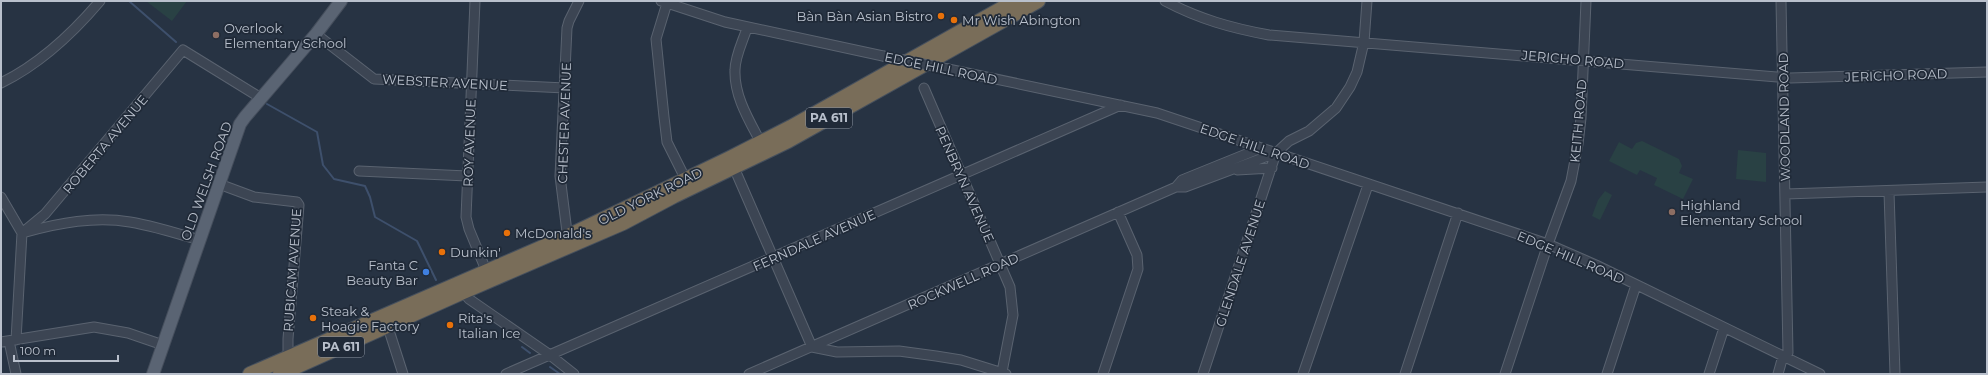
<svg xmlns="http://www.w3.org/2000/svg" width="1988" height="375" font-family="Montserrat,sans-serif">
<rect width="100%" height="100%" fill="#273343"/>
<!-- green -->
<path fill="#294144" d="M146,1H187L172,21Z
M1642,141L1679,159L1682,166L1679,173L1693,179L1683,199L1654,185L1657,178L1640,170L1637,175L1609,161L1619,142L1632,149L1636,143Z
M1738,150L1766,153V182L1736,179Z
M1605,191L1612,195L1600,220L1592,216L1598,200Z"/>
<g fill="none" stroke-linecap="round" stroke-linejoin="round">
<!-- stream -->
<path stroke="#3e506c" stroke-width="2" d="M129,1L176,42
M267,104L317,132L323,165L334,179L365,186L370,197L375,217L417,241L436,280
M522,347L530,353
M550,367L560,374"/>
<!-- minor casing -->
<g stroke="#5a6370" stroke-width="11">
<path id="minor" d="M475,1L466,217L469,229L488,275
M661,1L725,22L883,56
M1165,1C1199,19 1231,28 1269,35L1790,78L1987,72
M667,3L656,39L664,117L667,142L688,184
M747,28C743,41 735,56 735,70C734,96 749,120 761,143
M316,34L374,79L565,88
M948,69L1157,113L1548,244L1596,265L1820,374
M1,83C40,64 72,34 100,1
M924,88L1010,287L1013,315L1002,372
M732,163L812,347L837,352L899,351L936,356L961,360L1006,374
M1237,170L1272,168
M359,171L467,176
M219,184L254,197L297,202L299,205L288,339V351L291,361
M1176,187L1182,180L1261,148
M1889,192L1895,374
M1786,194L1987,187
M1,197L22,233L16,340
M26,232C59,223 95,216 130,222C154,226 176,233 199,240
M22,233L45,214L183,50L261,98
M568,240L560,176L567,28L569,21L579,1
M463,292L469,299L550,355L574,374
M386,321L403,374
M9,341L16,374
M1,342L94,327L128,333L163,345
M506,374L1121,105
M749,374L1176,187H1185L1276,153L1289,141L1309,131L1336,108L1350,87L1357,72L1364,42L1367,1
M1103,374L1138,269L1137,255L1118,212
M1203,374L1276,153
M1303,374L1368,185
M1405,374L1458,213
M1505,374L1548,244L1571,181L1578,144L1581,118L1586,1
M1607,374L1636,285
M1709,374L1724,328
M1778,374L1783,356L1788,353L1781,1"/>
</g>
<!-- major casing -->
<g stroke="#454e5c" stroke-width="14">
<path id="major" d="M153,374L240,124L245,117L316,34L341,1"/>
</g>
<!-- highway casing -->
<g stroke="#46505d" stroke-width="16">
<path id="highway" d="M250,374L568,236L730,158L791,127L1015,1
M280,374L463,292L623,223L674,196L788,141L1038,1"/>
</g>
<!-- minor -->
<use href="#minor" stroke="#3c4553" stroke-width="9"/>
<!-- major -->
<use href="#major" stroke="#5a6473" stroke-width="12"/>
<!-- highway -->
<use href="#highway" stroke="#796d59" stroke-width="14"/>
<!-- minor-bridge casing -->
<g stroke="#5a6370" stroke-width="11" stroke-linecap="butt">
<path id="minor-bridge" d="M883,56L948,69"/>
</g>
<!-- minor-bridge -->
<use href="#minor-bridge" stroke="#3c4553" stroke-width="9"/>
</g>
<!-- markers -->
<g fill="#e8710a" stroke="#202a38" stroke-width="1.5">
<circle cx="941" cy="16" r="4"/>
<circle cx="954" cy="20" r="4"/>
<circle cx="507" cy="233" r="4"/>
<circle cx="442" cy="252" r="4"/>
<circle cx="313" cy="318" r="4"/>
<circle cx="450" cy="325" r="4"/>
</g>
<g fill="#8d6e63" stroke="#202a38" stroke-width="1.5">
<circle cx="216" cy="35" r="4"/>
<circle cx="1672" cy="212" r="4"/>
</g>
<circle fill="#3f7fe0" stroke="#202a38" stroke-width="1.5" cx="426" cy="272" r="4"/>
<g text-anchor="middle" stroke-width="3.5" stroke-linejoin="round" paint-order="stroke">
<!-- shield labels -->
<g fill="#202a38" stroke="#8b93a0" stroke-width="1">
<rect x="806" y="108" width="46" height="20" rx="3"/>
<rect x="318" y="337" width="46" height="20" rx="3"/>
</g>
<g font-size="12" font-weight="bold" fill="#b9c0cc">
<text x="829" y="122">PA 611</text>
<text x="341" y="351">PA 611</text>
</g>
<!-- poi labels -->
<g font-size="13" fill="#b9c0cc" stroke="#202a38" text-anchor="start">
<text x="933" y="21" text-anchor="end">Bàn Bàn Asian Bistro</text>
<text x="962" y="25">Mr Wish Abington</text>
<text x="224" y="33">Overlook<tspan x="224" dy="15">Elementary School</tspan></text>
<text x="1680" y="210">Highland<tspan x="1680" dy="15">Elementary School</tspan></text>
<text x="515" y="238">McDonald's</text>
<text x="450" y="257">Dunkin'</text>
<text x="418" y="270" text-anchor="end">Fanta C<tspan x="418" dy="15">Beauty Bar</tspan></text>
<text x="321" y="316">Steak &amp;<tspan x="321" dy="15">Hoagie Factory</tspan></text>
<text x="458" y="323">Rita's<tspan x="458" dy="15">Italian Ice</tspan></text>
</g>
<!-- street labels -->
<g font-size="13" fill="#b9c0cc" stroke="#202a38">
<text transform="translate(1573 59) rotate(5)" y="5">JERICHO ROAD</text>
<text transform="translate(941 68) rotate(12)" y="5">EDGE HILL ROAD</text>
<text transform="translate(1896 75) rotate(-2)" y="5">JERICHO ROAD</text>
<text transform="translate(445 82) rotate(3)" y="5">WEBSTER AVENUE</text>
<text transform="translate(1784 117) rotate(-91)" y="5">WOODLAND ROAD</text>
<text transform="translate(1578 121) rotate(-85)" y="5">KEITH ROAD</text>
<text transform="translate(564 123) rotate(-88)" y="5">CHESTER AVENUE</text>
<text transform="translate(469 143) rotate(-88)" y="5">ROY AVENUE</text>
<text transform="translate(105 144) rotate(-50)" y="5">ROBERTA AVENUE</text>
<text transform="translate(1255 146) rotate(19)" y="5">EDGE HILL ROAD</text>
<text transform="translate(206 181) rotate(-70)" y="5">OLD WELSH ROAD</text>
<text transform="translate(965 184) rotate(66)" y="5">PENBRYN AVENUE</text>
<text transform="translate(650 196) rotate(-26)" y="5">OLD YORK ROAD</text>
<text transform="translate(814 240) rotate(-24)" y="5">FERNDALE AVENUE</text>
<text transform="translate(1571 257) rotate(23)" y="5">EDGE HILL ROAD</text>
<text transform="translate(1240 263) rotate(-72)" y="5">GLENDALE AVENUE</text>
<text transform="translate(292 270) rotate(-86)" y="5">RUBICAM AVENUE</text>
<text transform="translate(963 281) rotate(-24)" y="5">ROCKWELL ROAD</text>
</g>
</g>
<!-- border -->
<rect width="1988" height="375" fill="none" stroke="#b9c0cc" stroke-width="4"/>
<!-- scale -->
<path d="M14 355v6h104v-6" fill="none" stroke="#b9c0cc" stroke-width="2"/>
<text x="20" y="355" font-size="12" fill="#b9c0cc" stroke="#202a38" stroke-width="3" paint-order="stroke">100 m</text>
</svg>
